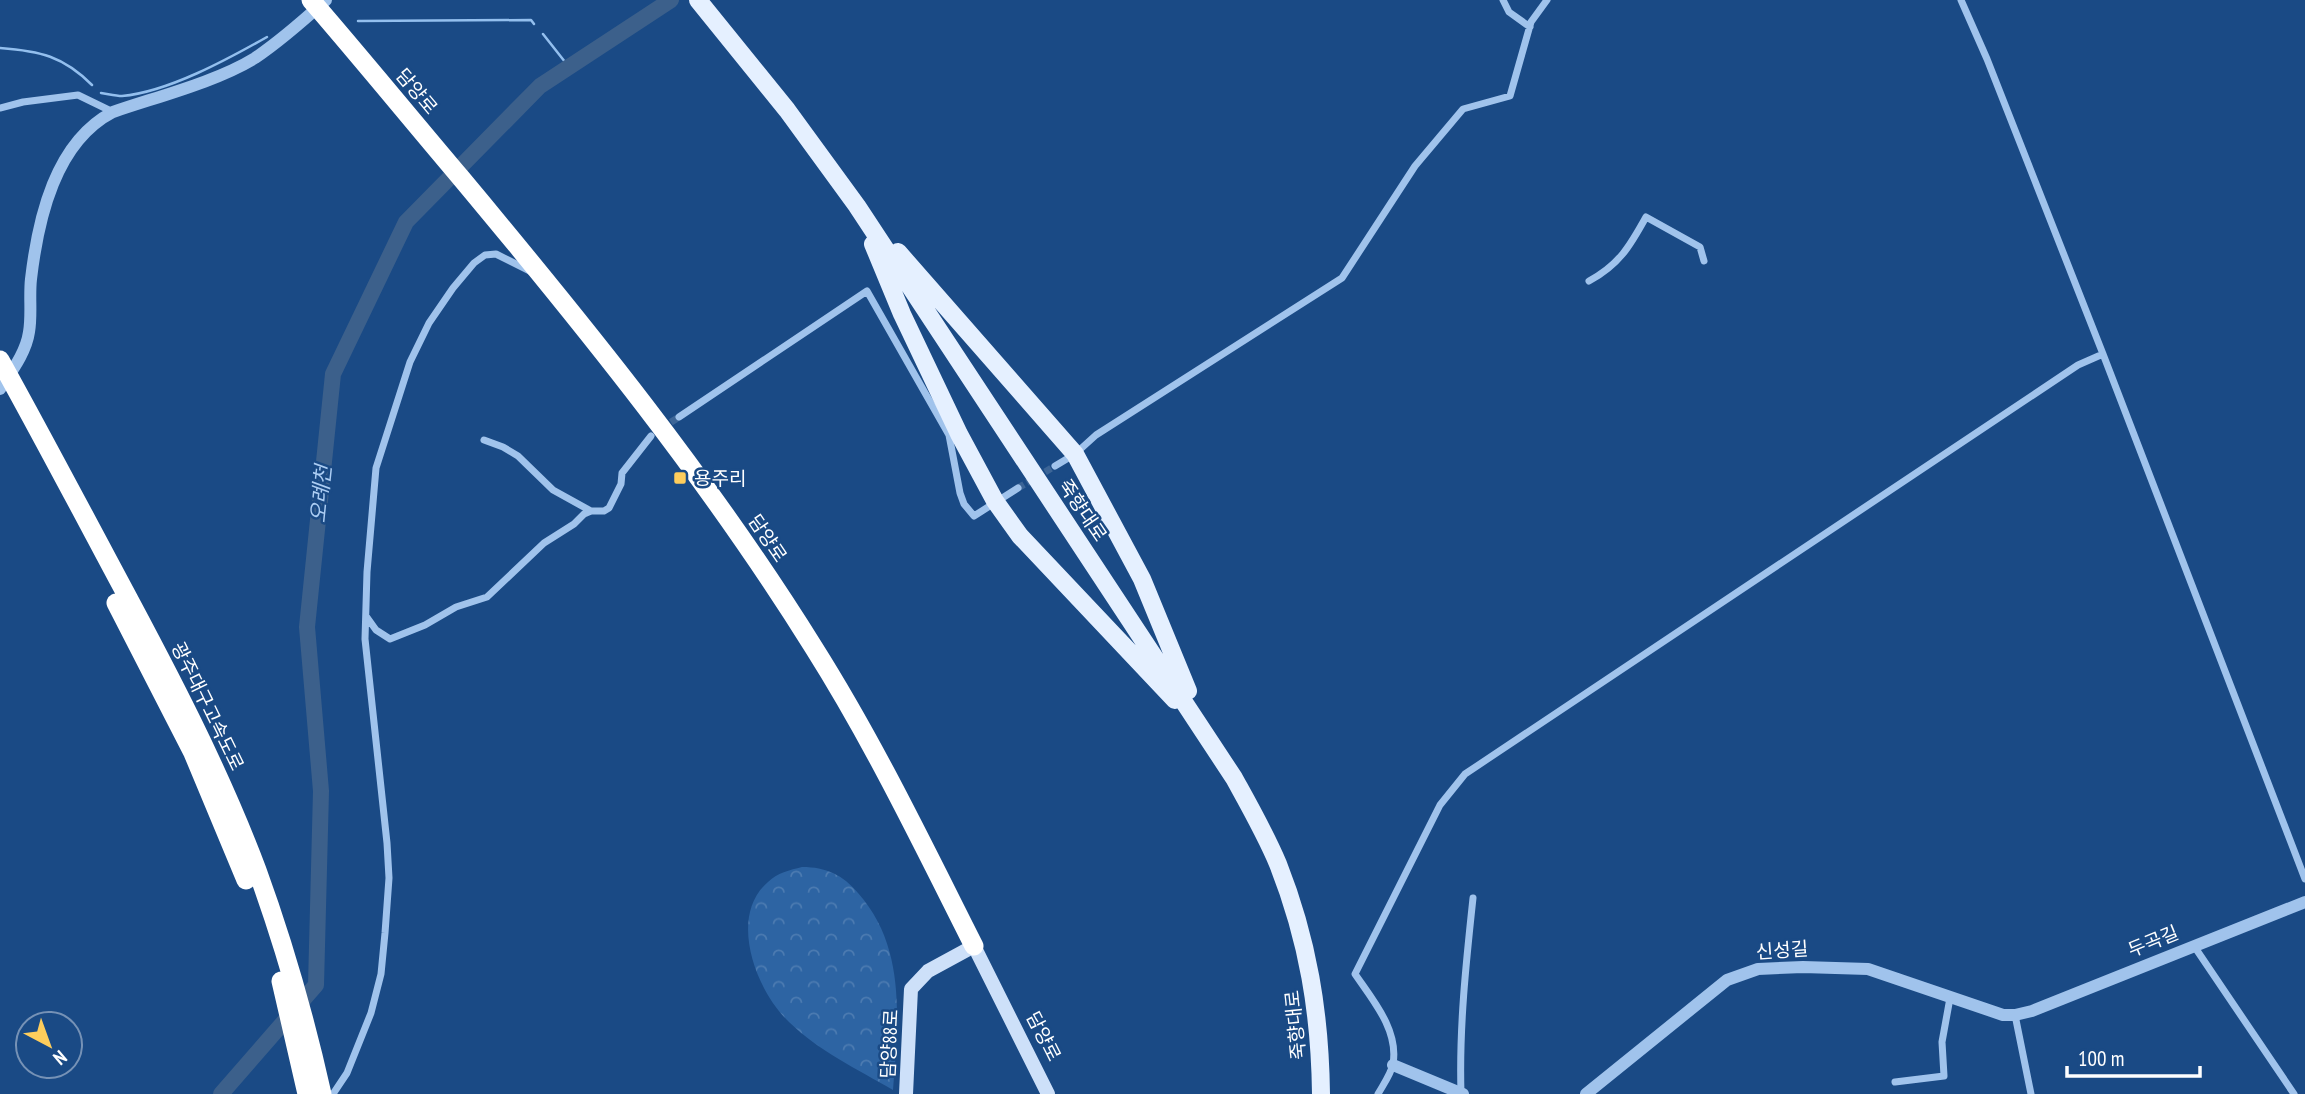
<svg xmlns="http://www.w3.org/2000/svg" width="2305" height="1094" font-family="'PT Sans Narrow','Noto Sans KR',sans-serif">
<defs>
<pattern id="park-crowns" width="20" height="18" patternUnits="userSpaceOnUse" patternTransform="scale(1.75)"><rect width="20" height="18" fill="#2d64a3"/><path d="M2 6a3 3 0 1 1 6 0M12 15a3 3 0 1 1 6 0" fill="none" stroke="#4c7bb1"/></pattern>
</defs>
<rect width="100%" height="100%" fill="#1a4a85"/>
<!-- park -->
<path fill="url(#park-crowns)" d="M802,867C826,867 843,875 858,893C907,948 898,1022 893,1090C857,1069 819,1051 789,1022C757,992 727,917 768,882C777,873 790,870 802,867Z"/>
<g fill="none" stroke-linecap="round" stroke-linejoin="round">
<!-- stream -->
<path stroke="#93bfee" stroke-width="2.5" d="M358,21L531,20L534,24
M543,34L569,67
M0,48C40,51 63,56 92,85
M101,93C108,94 116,96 122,96C168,92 228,59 267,37"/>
<!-- river -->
<path stroke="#3c608b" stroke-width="16" d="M221,1094L316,985L321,791L307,627L333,374L406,222L540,86L671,0"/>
<!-- minor-tunnel -->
<path stroke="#3c6597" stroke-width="7" stroke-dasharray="7 3.5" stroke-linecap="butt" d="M662,428L679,417
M1018,488L1055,466"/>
<!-- minor -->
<path stroke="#a0c3ec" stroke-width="7" d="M1503,0L1509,12L1530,27
M1961,0L1987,59L2103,354L2305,879
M0,108L23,102L78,95L113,112
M1589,281C1619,265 1630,246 1646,217L1700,247L1704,261
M679,417L867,291L949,435L960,493L964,504L974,516L1018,488
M484,440L503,447L518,456L553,490L591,511
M1055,466L1075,454L1096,435L1342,278L1415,166L1463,109L1510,96L1531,22L1547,0
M366,616L376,630L390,639L425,625L456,607L487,597L544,543L574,524L584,514L591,511H604L609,508L621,484L622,473L651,436
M2194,946L2294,1094
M2015,1015L2031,1094
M1895,1082L1944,1076L1942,1042L1950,998
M1461,1093C1459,1028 1466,963 1473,898
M333,1094L347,1073L371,1013L381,974L385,933L389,878L387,843L365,639L367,572L376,468L410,362L429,323L453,288L474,263L485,255L496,254L530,271
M1378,1094C1383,1085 1391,1074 1393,1064C1399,1030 1372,999 1355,974L1440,805L1465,774L2078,365L2103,354"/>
<!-- tertiary -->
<path stroke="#a0c3ec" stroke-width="12" d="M0,389C11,372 26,353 29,332C32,315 29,296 31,279C38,219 55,142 113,112C156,97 216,82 255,58C280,41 304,20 326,0
M1393,1065L1463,1094
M1586,1094L1727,980L1758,969L1803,967L1868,969L2003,1015H2015L2032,1011L2305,902"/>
<!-- secondary -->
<path stroke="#cde0f9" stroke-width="14" d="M906,1094L911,989L928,971L974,946L1048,1094"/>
<!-- primary -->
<path stroke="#e5f0ff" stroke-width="18" d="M698,0L787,110L857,206L1234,778C1250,807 1266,835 1278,864C1308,940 1320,1013 1321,1094
M873,244L902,314L959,434L995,501L1020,536L1175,700
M898,252L1075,454L1142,579L1188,691"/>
<!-- motorway -->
<path stroke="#fff" stroke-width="19" d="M311,0C362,59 411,119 461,178C587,329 710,481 814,648C874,743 923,845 974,946
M0,360C40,432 79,506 118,579C169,674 219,769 257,870C284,944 305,1018 322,1094
M116,603L193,753L246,880
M281,981L307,1094"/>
</g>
<!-- markers -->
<rect fill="#fecd5c" stroke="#1a4a85" stroke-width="2.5" x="673" y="471" width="14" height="14" rx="3.5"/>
<g text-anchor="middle" stroke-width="5" stroke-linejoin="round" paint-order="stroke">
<!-- street labels -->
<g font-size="19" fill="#fff" stroke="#1a4a85">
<text transform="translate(417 91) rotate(50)" y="7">담양로</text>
<text transform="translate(1083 510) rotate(56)" y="7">죽향대로</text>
<text transform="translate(768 538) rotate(56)" y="7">담양로</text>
<text transform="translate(208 706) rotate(64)" y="7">광주대구고속도로</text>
<text transform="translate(2153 941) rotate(-22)" y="7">두곡길</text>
<text transform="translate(1782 950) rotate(-4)" y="7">신성길</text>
<text transform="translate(1295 1025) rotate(-96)" y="7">죽향대로</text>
<text transform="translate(1044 1036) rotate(63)" y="7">담양로</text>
<text transform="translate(889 1044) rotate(-87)" y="7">담양88로</text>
</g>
<!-- poi labels -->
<g font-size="19" fill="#fff" stroke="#1a4a85" text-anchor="start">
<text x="694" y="485">용주리</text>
</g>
<!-- water labels -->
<g font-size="21" font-style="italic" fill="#accdf3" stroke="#1a4a85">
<text transform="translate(321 494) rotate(-84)" y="7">오례천</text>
</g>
</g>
<!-- north arrow -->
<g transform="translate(49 1045) rotate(139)"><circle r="33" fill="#1a4a85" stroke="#7692b6" stroke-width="2"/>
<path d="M0-5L12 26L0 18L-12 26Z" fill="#fecd5c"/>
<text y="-10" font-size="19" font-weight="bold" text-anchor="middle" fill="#ffffff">N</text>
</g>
<!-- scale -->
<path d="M2067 1066v10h133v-10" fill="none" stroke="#ffffff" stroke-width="3.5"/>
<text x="2078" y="1066" font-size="21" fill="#ffffff" stroke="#1a4a85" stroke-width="5" paint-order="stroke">100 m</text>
</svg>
